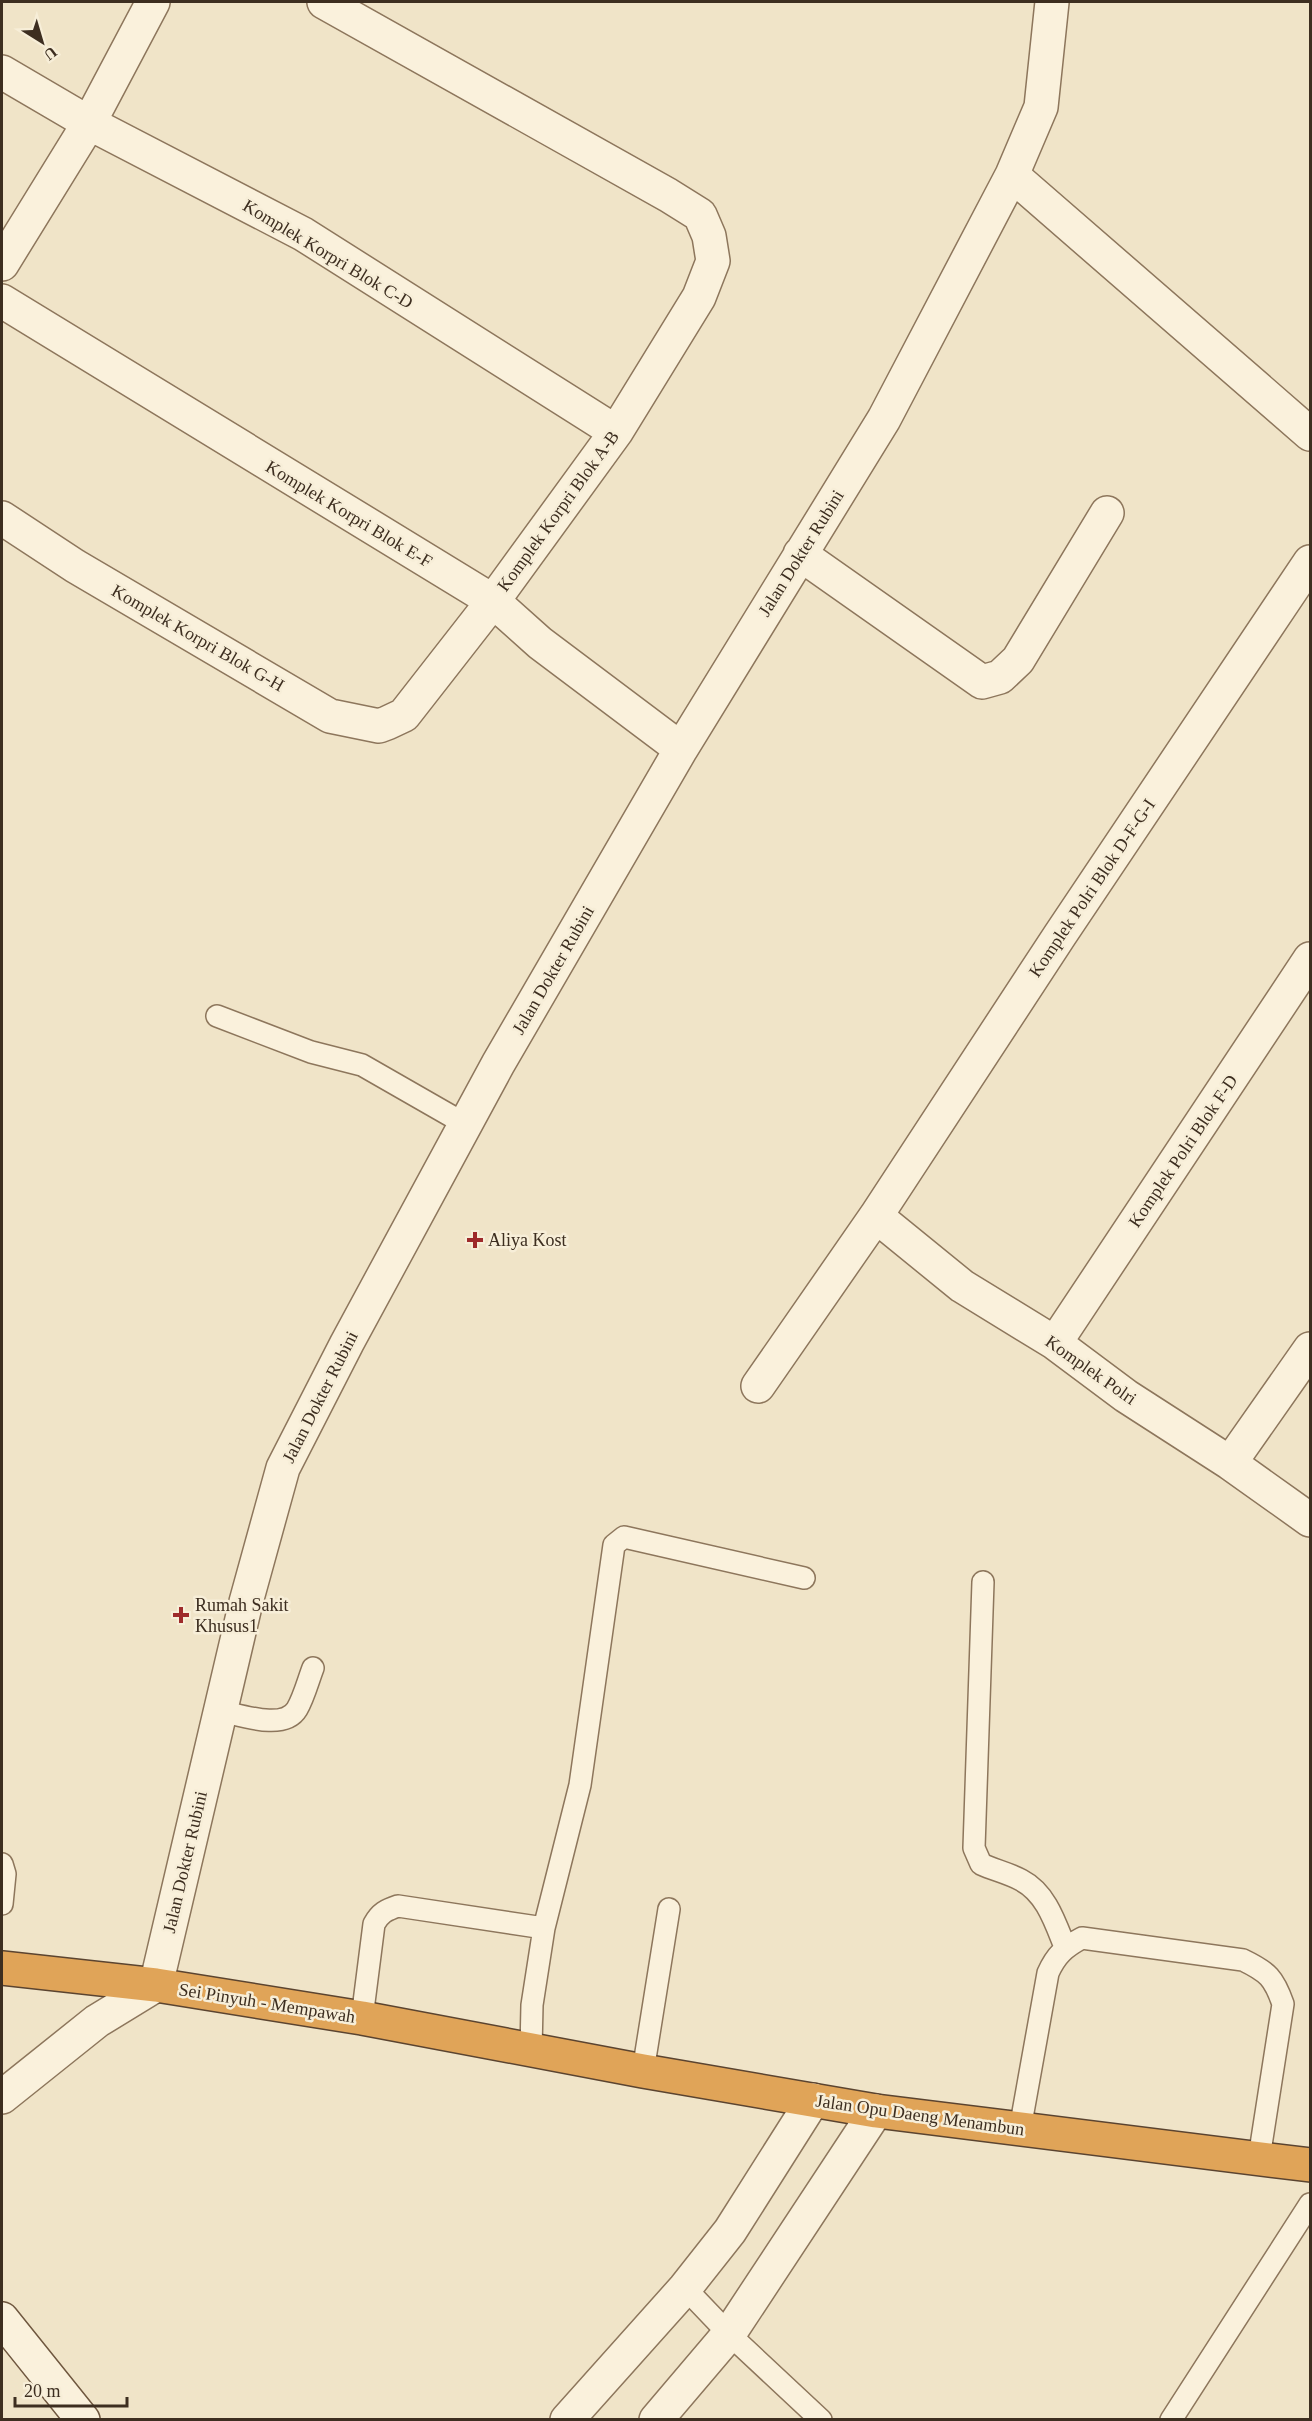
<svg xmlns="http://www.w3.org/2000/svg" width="1312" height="2421" font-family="Georgia,serif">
<rect width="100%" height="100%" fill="#f0e4c8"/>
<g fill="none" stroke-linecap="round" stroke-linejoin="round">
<!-- lane casing -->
<g stroke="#8d765c" stroke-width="24">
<path id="lane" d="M217,1016L311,1052L362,1065L465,1124
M983,1582L974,1848L981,1864C994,1870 1008,1873 1021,1880C1046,1893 1055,1922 1065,1947
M221,1711C241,1715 284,1731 297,1709C304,1697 308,1681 313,1668
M2,1864L5,1874L2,1904
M544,1928L580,1785L614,1545L624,1537L804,1578
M362,2018L374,1924C380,1913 386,1910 398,1906L544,1928L532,2005L531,2050
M643,2071L669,1909
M1020,2129L1048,1973C1056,1955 1065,1947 1082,1938L1243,1960C1268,1972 1274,1978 1283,2004L1259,2158
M685,2288L729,2334L821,2420
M1171,2420L1310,2204"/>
</g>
<!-- street casing -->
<g stroke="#8d765c" stroke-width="36">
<path id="street" d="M2,72L89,123L303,234L616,432
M1012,175L1310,434
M2,264L89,123L153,2
M2,301L493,601L540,643L681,749
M2,518L75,566L330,716L379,726L387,723L404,715L493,601L616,432L699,297L713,261L709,236L700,215L668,195L324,2
M800,554L982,682L1000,677L1018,660L1107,513
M876,1216L962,1286L1055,1343L1126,1396L1230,1463L1310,1520
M1055,1343L1310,959
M758,1386L876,1216L1060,935L1310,562
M1230,1463L1310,1349
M2,2097L97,2021L156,1985L246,1602L283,1468L347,1343L498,1064L681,749L884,419L1012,175L1041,107L1052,2
M567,2420L685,2288L730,2231L813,2100
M656,2420L729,2334L876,2111"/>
</g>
<!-- secondary casing -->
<g stroke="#6f573f" stroke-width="36">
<path id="secondary" d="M2,2319L83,2420"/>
</g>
<!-- highway casing -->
<g stroke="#5b4430" stroke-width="36">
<path id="highway" d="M2,1968L156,1985L362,2018L643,2071L876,2111L1310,2165"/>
</g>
<!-- lane -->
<use href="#lane" stroke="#faf1dc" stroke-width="21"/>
<!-- street -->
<use href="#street" stroke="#faf1dc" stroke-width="33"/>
<!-- secondary -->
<use href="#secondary" stroke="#faf1dc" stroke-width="33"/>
<!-- highway -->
<use href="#highway" stroke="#e0a458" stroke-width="33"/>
</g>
<!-- markers -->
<g fill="#9e2a2b" stroke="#f7eed8" stroke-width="2">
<path d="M472 1231h6v6h6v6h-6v6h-6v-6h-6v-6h6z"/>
<path d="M178 1606h6v6h6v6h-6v6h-6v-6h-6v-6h6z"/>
</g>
<g text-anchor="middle" stroke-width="5" stroke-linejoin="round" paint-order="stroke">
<!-- street labels -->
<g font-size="18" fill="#3d2e20" stroke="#f7eed8">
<text transform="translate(328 254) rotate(31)" y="6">Komplek Korpri Blok C-D</text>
<text transform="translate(558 511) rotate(-54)" y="6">Komplek Korpri Blok A-B</text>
<text transform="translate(349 514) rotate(31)" y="6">Komplek Korpri Blok E-F</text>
<text transform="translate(801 553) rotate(-58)" y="6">Jalan Dokter Rubini</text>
<text transform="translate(198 638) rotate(30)" y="6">Komplek Korpri Blok G-H</text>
<text transform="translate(1092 888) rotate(-56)" y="6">Komplek Polri Blok D-F-G-I</text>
<text transform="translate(553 970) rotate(-60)" y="6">Jalan Dokter Rubini</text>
<text transform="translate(1183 1151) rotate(-56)" y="6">Komplek Polri Blok F-D</text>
<text transform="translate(1091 1370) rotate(35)" y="6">Komplek Polri</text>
<text transform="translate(320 1397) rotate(-63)" y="6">Jalan Dokter Rubini</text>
<text transform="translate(185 1862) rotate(-77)" y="6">Jalan Dokter Rubini</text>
<text transform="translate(267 2003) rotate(9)" y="6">Sei Pinyuh - Mempawah</text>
<text transform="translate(920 2115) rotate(8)" y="6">Jalan Opu Daeng Menambun</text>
</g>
<!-- poi labels -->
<g font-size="18" fill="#3d2e20" stroke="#f7eed8" text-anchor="start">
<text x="488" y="1246">Aliya Kost</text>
<text x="195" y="1611">Rumah Sakit<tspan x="195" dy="21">Khusus1</tspan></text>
</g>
</g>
<!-- border -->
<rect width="1312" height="2421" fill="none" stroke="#3d2e20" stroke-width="6"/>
<!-- north arrow -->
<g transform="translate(42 42) rotate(143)" stroke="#f7eed8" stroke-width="4.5" paint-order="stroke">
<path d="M0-4.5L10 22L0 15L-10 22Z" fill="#3d2e20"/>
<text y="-9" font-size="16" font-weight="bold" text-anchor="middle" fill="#3d2e20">U</text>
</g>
<!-- scale -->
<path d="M15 2397v9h112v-9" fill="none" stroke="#3d2e20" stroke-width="3"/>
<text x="24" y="2397" font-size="18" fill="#3d2e20" stroke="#f7eed8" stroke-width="4.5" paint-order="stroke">20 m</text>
</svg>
